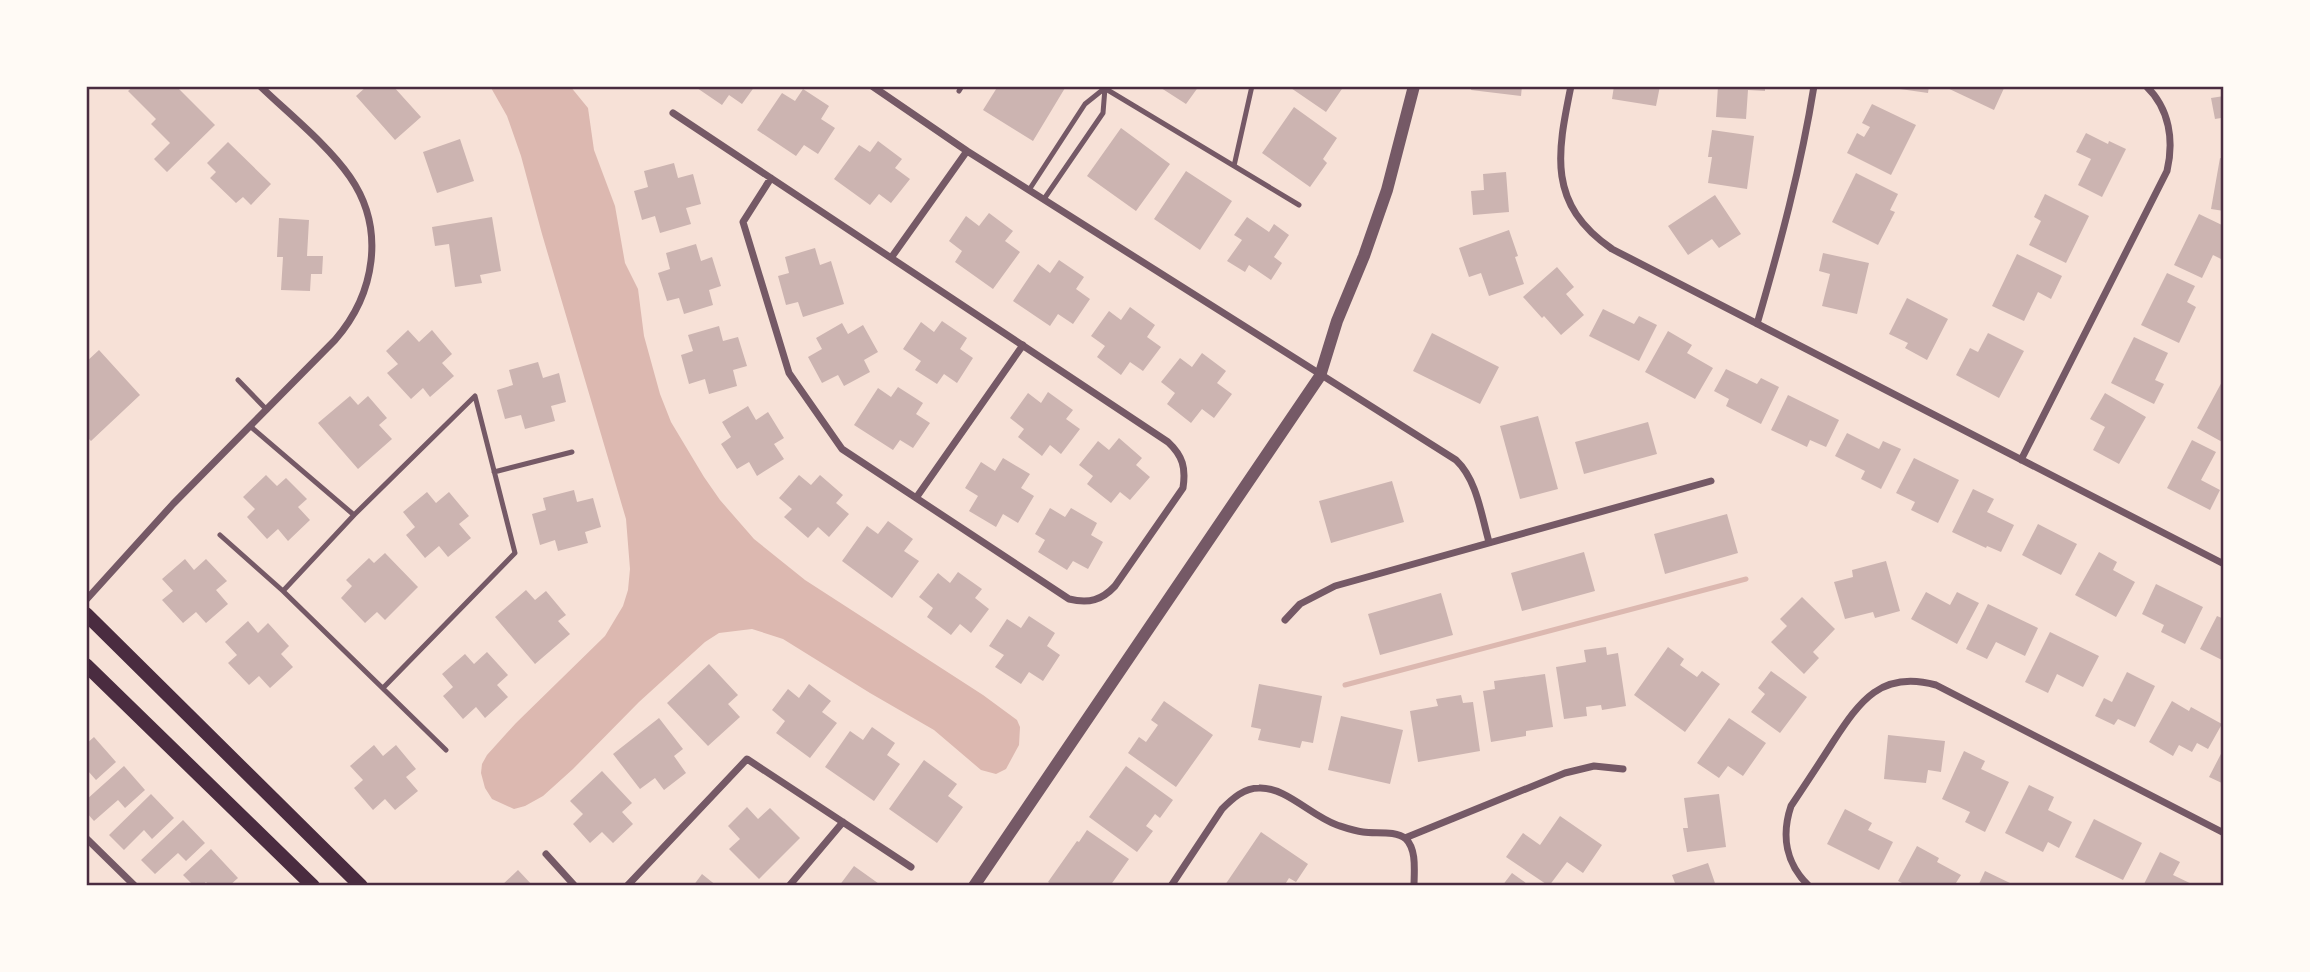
<svg xmlns="http://www.w3.org/2000/svg" width="2310" height="972" font-family="'Noto Sans',sans-serif">
<rect width="100%" height="100%" fill="#f7e1d7"/>
<!-- water -->
<path fill="#dcb8b0" d="M490,86H570L588,108L594,150L615,206L625,263L638,289L644,336L660,394L671,422L704,477L720,500L754,539L805,580L983,695L1017,720L1020,727L1019,745L1006,769L996,774L981,770L934,730L870,693L783,639L752,629L719,633L705,642L639,702L573,769L543,796L525,806L514,809L492,799L485,788L481,773L482,764L487,755L516,723L605,636L623,606L628,590L630,569L626,519L542,234L521,156L507,116Z"/>
<g fill="none" stroke-linecap="round" stroke-linejoin="round">
<!-- stream -->
<path stroke="#dcb8b0" stroke-width="5" d="M1345,685L1746,579"/>
</g>
<!-- building -->
<path fill="#ccb4b1" d="M134,86H176L215,125L167,172L154,159L170,143L151,124L156,119L128,91Z
M367,86H384L386,88L393,86L421,117L395,140L356,96Z
M699,86H755L742,104L729,95L722,105L697,88Z
M998,86H1062L1065,88L1033,141L983,110Z
M1158,86H1199L1186,104Z
M1288,86H1344L1326,112Z
M1472,86H1522L1521,96L1471,90Z
M1614,86H1660L1656,106L1612,99Z
M1718,86H1765V91L1748,90L1746,119L1716,117Z
M1900,86H1929L1928,93L1900,89Z
M1943,86H2005L1994,110Z
M803,89L829,106L821,119L835,128L818,154L804,145L796,156L757,130L782,93L795,101Z
M2224,96V131H2223L2221,118L2215,119L2211,98Z
M1872,104L1916,125L1891,175L1847,153L1857,133L1864,137L1870,127L1862,123Z
M1294,107L1337,138L1323,159L1327,163L1310,187L1262,153Z
M1121,128L1170,164L1136,211L1087,176Z
M1712,130L1754,136L1747,189L1708,183L1712,157H1708Z
M2086,133L2108,144L2109,141L2126,149L2102,197L2078,185L2091,159L2076,152Z
M460,139L474,181L437,193L423,152Z
M878,141L902,159L895,168L910,179L891,203L879,194L870,205L834,179L859,145L870,152Z
M228,142L271,184L251,205L243,197L236,203L210,178L216,172L207,163Z
M2220,158L2224,159V211L2211,209Z
M674,163L678,178L693,174L701,204L686,208L691,224L660,233L655,216L642,220L634,191L648,187L644,171Z
M1186,171L1232,201L1200,250L1154,219Z
M1506,172L1509,212L1473,215L1471,191L1484,190L1483,174Z
M1856,173L1898,194L1890,210L1895,212L1878,245L1832,222Z
M2045,194L2089,216L2066,263L2029,245L2041,221L2034,217Z
M1715,195L1741,234L1719,248L1712,239L1688,255L1668,226Z
M989,213L1013,231L1005,241L1020,252L993,289L955,262L962,251L949,241L966,216L979,226Z
M2199,214L2224,226V253L2221,259L2213,255L2202,278L2174,265Z
M492,217L501,271L480,275L482,283L455,287L449,244L435,246L432,227Z
M1247,217L1269,232L1274,224L1289,235L1274,257L1282,263L1271,280L1249,265L1245,272L1227,261L1242,240L1234,235Z
M279,218L309,220L307,256H323L322,274H311L310,291L281,290L283,257H277Z
M1509,230L1518,256L1515,257L1524,284L1489,296L1481,273L1469,277L1459,248Z
M696,244L701,261L712,257L721,286L709,290L713,305L684,314L679,298L667,301L658,273L670,269L666,253Z
M815,248L820,265L831,261L844,304L803,317L798,302L786,305L778,276L789,273L785,257Z
M1823,253L1869,263L1857,314L1822,306L1830,274L1819,271Z
M2017,254L2062,276L2051,299L2038,292L2024,321L1992,306Z
M1059,260L1084,277L1076,289L1090,299L1073,324L1058,314L1050,326L1013,301L1038,264L1050,273Z
M1557,267L1574,287L1566,294L1584,315L1561,335L1544,316L1542,318L1523,297Z
M2167,273L2195,286L2187,302L2196,307L2179,343L2141,325Z
M1907,298L1948,319L1927,360L1905,348L1908,343L1889,334Z
M1130,307L1155,325L1147,337L1161,347L1143,371L1130,362L1121,375L1097,357L1105,346L1091,336L1109,311L1121,320Z
M1603,309L1634,324L1639,316L1657,325L1639,361L1589,336Z
M942,321L967,338L960,349L973,358L957,383L944,374L937,384L915,370L921,361L903,349L921,322L934,332Z
M842,323L848,334L863,325L878,352L864,360L870,372L844,386L838,375L822,383L808,357L822,349L816,338Z
M719,326L723,341L738,337L747,366L733,370L737,386L709,394L705,379L689,384L681,355L693,351L688,335Z
M408,330L419,342L432,330L452,354L442,363L454,376L430,397L423,388L411,399L387,373L398,364L386,351Z
M1668,331L1692,345L1687,353L1713,368L1695,399L1645,372Z
M1432,333L1499,367L1480,404L1413,371Z
M1988,333L2024,351L1999,398L1956,375L1970,348L1978,352Z
M2134,337L2168,353L2155,380L2164,384L2154,404L2111,383Z
M99,350L140,395L91,441L86,436V362Z
M1202,353L1226,371L1217,383L1232,394L1214,418L1202,409L1191,423L1167,404L1175,393L1161,382L1180,358L1192,367Z
M538,362L543,378L559,373L566,402L551,406L555,421L525,429L521,415L505,419L497,390L513,385L509,370Z
M1726,369L1757,384L1761,378L1779,387L1761,424L1726,406L1729,399L1714,391Z
M2224,378V443L2197,428Z
M898,387L923,403L916,414L930,423L913,448L900,440L893,450L854,425L878,388L891,397Z
M1048,392L1073,410L1066,419L1080,429L1061,454L1050,445L1042,456L1018,437L1024,429L1010,418L1028,393L1041,403Z
M2105,393L2146,417L2119,464L2093,450L2105,427L2090,419Z
M1788,395L1839,420L1826,447L1810,440L1807,447L1771,430Z
M350,396L358,405L368,396L387,418L379,425L392,439L358,469L318,423Z
M748,406L756,420L768,412L784,438L774,444L784,459L757,476L749,462L737,469L721,444L731,437L722,422Z
M1538,416L1558,489L1520,499L1500,426Z
M1648,422L1657,454L1584,474L1575,442Z
M1847,433L1879,449L1883,441L1901,449L1881,489L1861,479L1865,471L1835,456Z
M1119,438L1142,458L1136,465L1150,477L1130,500L1120,492L1111,503L1087,484L1093,476L1079,465L1098,441L1109,450Z
M2192,440L2216,452L2201,480L2220,490L2210,510L2167,488Z
M1003,458L1030,474L1021,488L1034,496L1018,523L1003,514L996,527L969,511L978,496L965,488L981,462L995,471Z
M1914,458L1959,480L1938,523L1911,510L1915,502L1896,493Z
M266,475L277,486L286,478L307,499L298,507L310,520L288,541L278,529L267,539L247,517L255,509L243,497Z
M799,475L811,485L820,475L843,495L836,503L849,514L829,537L818,527L808,538L784,517L792,509L779,498Z
M1392,481L1404,522L1331,543L1319,501Z
M1973,489L1994,499L1987,512L2014,525L2001,552L1987,546L1986,548L1952,532Z
M574,490L577,502L593,498L601,527L585,532L588,543L558,551L555,540L540,545L532,514L546,510L543,498Z
M427,492L436,503L449,492L469,516L459,524L471,538L448,557L439,546L425,558L406,535L415,527L403,512Z
M1050,508L1065,517L1071,508L1097,523L1091,535L1103,542L1088,569L1073,561L1067,570L1038,552L1045,540L1035,534Z
M1727,514L1738,553L1665,574L1654,534Z
M888,521L913,539L904,551L919,561L892,598L842,561L867,526L878,534Z
M2038,524L2077,544L2061,575L2022,555Z
M1584,552L1595,591L1522,611L1511,573Z
M2099,552L2117,562L2113,570L2135,582L2116,617L2075,595Z
M385,553L418,587L385,620L377,612L365,623L341,598L352,586L346,580L369,558L374,563Z
M185,559L194,570L206,559L227,581L216,590L228,604L206,623L196,612L183,623L162,600L173,591L162,579Z
M1886,561L1900,611L1875,618L1873,612L1845,619L1834,582L1853,577L1852,570Z
M958,572L982,589L975,598L989,609L971,633L960,624L951,635L927,617L933,608L919,597L938,573L950,583Z
M2156,584L2203,607L2185,644L2161,632L2164,625L2142,614Z
M526,590L535,600L546,591L566,615L558,621L570,634L535,664L495,617Z
M1926,592L1950,605L1957,592L1979,603L1957,644L1911,619Z
M1441,593L1453,635L1380,655L1368,614Z
M1802,597L1835,629L1813,652L1819,658L1804,674L1771,642L1787,626L1780,619Z
M1988,604L2038,628L2025,656L1996,642L1987,659L1966,649Z
M1029,616L1055,633L1047,646L1060,655L1043,681L1029,672L1021,684L995,667L1004,655L989,646L1007,619L1021,628Z
M2217,616L2224,619V661L2200,649Z
M248,621L258,633L268,623L289,646L281,654L293,667L270,688L259,676L249,685L228,663L237,655L225,642Z
M2050,632L2099,656L2083,687L2057,674L2048,693L2025,682Z
M1606,647L1607,655L1618,653L1626,706L1602,710L1601,705L1586,707L1587,716L1564,719L1556,667L1586,662L1584,650Z
M1668,647L1684,659L1680,665L1697,677L1702,671L1720,684L1685,732L1634,695Z
M487,652L508,675L497,685L508,697L485,718L476,707L463,719L443,696L453,687L442,674L465,654L474,664Z
M709,664L738,695L728,704L740,717L708,746L667,703Z
M1771,671L1807,697L1780,733L1751,712L1765,694L1758,688Z
M2127,672L2155,686L2135,727L2118,719L2114,725L2095,716L2104,698L2112,702Z
M1545,674L1553,727L1526,731V736L1491,742L1483,691L1495,689L1494,681Z
M809,684L831,701L822,712L837,723L810,758L776,733L785,721L772,710L788,689L799,698Z
M1259,684L1322,696L1313,743L1302,741L1300,748L1258,740L1261,729L1251,727Z
M1461,695L1463,703L1473,702L1480,751L1418,762L1410,711L1438,706L1436,699Z
M1164,701L1213,735L1176,787L1128,753L1139,737L1146,742L1158,725L1151,720Z
M2172,701L2189,711L2191,707L2222,724L2208,749L2197,743L2192,752L2179,745L2173,756L2149,742Z
M1341,716L1403,730L1390,784L1328,770Z
M659,718L683,749L674,756L686,773L664,790L655,778L640,789L613,754Z
M1729,718L1766,743L1743,776L1728,766L1719,778L1697,763Z
M872,727L895,743L887,755L900,764L874,801L825,767L850,731L863,740Z
M1888,735L1945,741L1941,772L1928,770L1926,783L1884,779Z
M94,737L116,762L96,780L88,771L86,773V744Z
M374,745L383,756L396,745L416,769L406,777L418,791L395,810L385,799L373,810L354,788L363,780L350,766Z
M2224,748V784L2209,777Z
M1964,751L1985,761L1981,769L2009,782L1985,832L1965,822L1970,812L1942,799Z
M924,760L957,784L948,796L963,807L937,843L889,809Z
M124,766L145,790L125,808L118,800L94,821L86,812V800Z
M1126,766L1173,800L1160,818L1155,814L1146,826L1153,831L1137,852L1089,817Z
M602,771L632,803L622,812L633,824L613,843L602,832L590,843L573,824L583,814L570,801Z
M2029,785L2054,797L2048,810L2072,822L2059,848L2048,842L2043,852L2005,833Z
M151,794L174,818L152,839L144,830L124,850L109,835Z
M1719,794L1726,847L1687,852L1683,828H1688L1684,798Z
M747,807L758,819L770,808L800,838L759,879L729,849L740,839L728,826Z
M1845,809L1872,823L1868,830L1893,842L1879,870L1827,844Z
M1560,816L1602,845L1583,873L1567,862L1549,886L1506,857L1523,833L1540,845Z
M2094,819L2142,843L2123,880L2075,857Z
M183,820L205,843L186,861L178,853L155,874L141,860Z
M1087,830L1129,859L1110,886H1054L1048,882L1077,841L1079,842Z
M1261,832L1308,864L1296,882L1289,878L1284,886H1227L1225,885Z
M1917,846L1939,858L1937,862L1961,875L1954,886H1908L1898,881Z
M211,849L238,878L229,886H210L206,882L201,886H194L183,875Z
M2160,852L2180,862L2173,875L2196,886H2143Z
M1708,863L1716,886H1676L1672,875Z
M854,866L882,886H839Z
M518,870L533,886H501Z
M1985,871L2010,883L2008,886H1978Z
M1512,873L1530,886H1502Z
M702,874L717,886H693Z"/>
<g fill="none" stroke-linecap="round" stroke-linejoin="round">
<!-- service -->
<path stroke="#755966" stroke-width="5" d="M1101,86L1299,205
M959,91L962,86
M1234,166L1252,86
M1029,190L1085,104L1105,88L1103,113L1044,199
M238,380L267,410
M250,426L354,515
M494,472L572,452
M220,535L283,591L446,750
M283,591L354,515L475,396L515,553L383,688"/>
<!-- minor -->
<path stroke="#755966" stroke-width="7" d="M872,86L967,151L1456,460C1477,480 1481,514 1489,542
M1571,86C1557,154 1547,204 1612,249L2224,564
M673,113L1168,442C1183,456 1186,468 1183,488L1115,586C1102,600 1089,604 1069,599L842,449L789,373L743,222L771,178
M891,258L967,151
M1757,324C1780,245 1801,167 1814,86
M2021,460L2167,171C2174,141 2170,109 2146,86
M916,498L1023,345
M86,600L173,504L335,340C375,294 386,229 350,177C328,145 288,113 260,86
M1285,620L1300,604L1335,586L1711,481
M86,838L135,886
M1405,838L1565,773L1594,766L1623,769
M546,854L575,886
M627,886L747,759L911,867
M789,886L843,822
M1171,886L1222,809C1233,798 1244,788 1259,788C1286,787 1311,816 1337,825C1346,828 1354,831 1363,832C1376,834 1395,830 1406,839C1417,850 1414,872 1414,886
M1809,886C1786,864 1781,836 1791,806C1805,785 1819,764 1833,742C1860,701 1881,670 1936,685L2224,833"/>
<!-- tertiary -->
<path stroke="#755966" stroke-width="12" d="M974,886L1320,376L1337,321L1364,256L1387,190L1414,86"/>
<!-- secondary -->
<path stroke="#4a2c40" stroke-width="14" d="M86,614L361,886
M86,665L313,886"/>
</g>
<!-- border -->
<rect width="2310" height="972" fill="none" stroke="#fffaf5" stroke-width="175"/>
<rect x="88" y="88" width="2134" height="796" fill="none" stroke="#4a2c40" stroke-width="2.5"/>
</svg>
